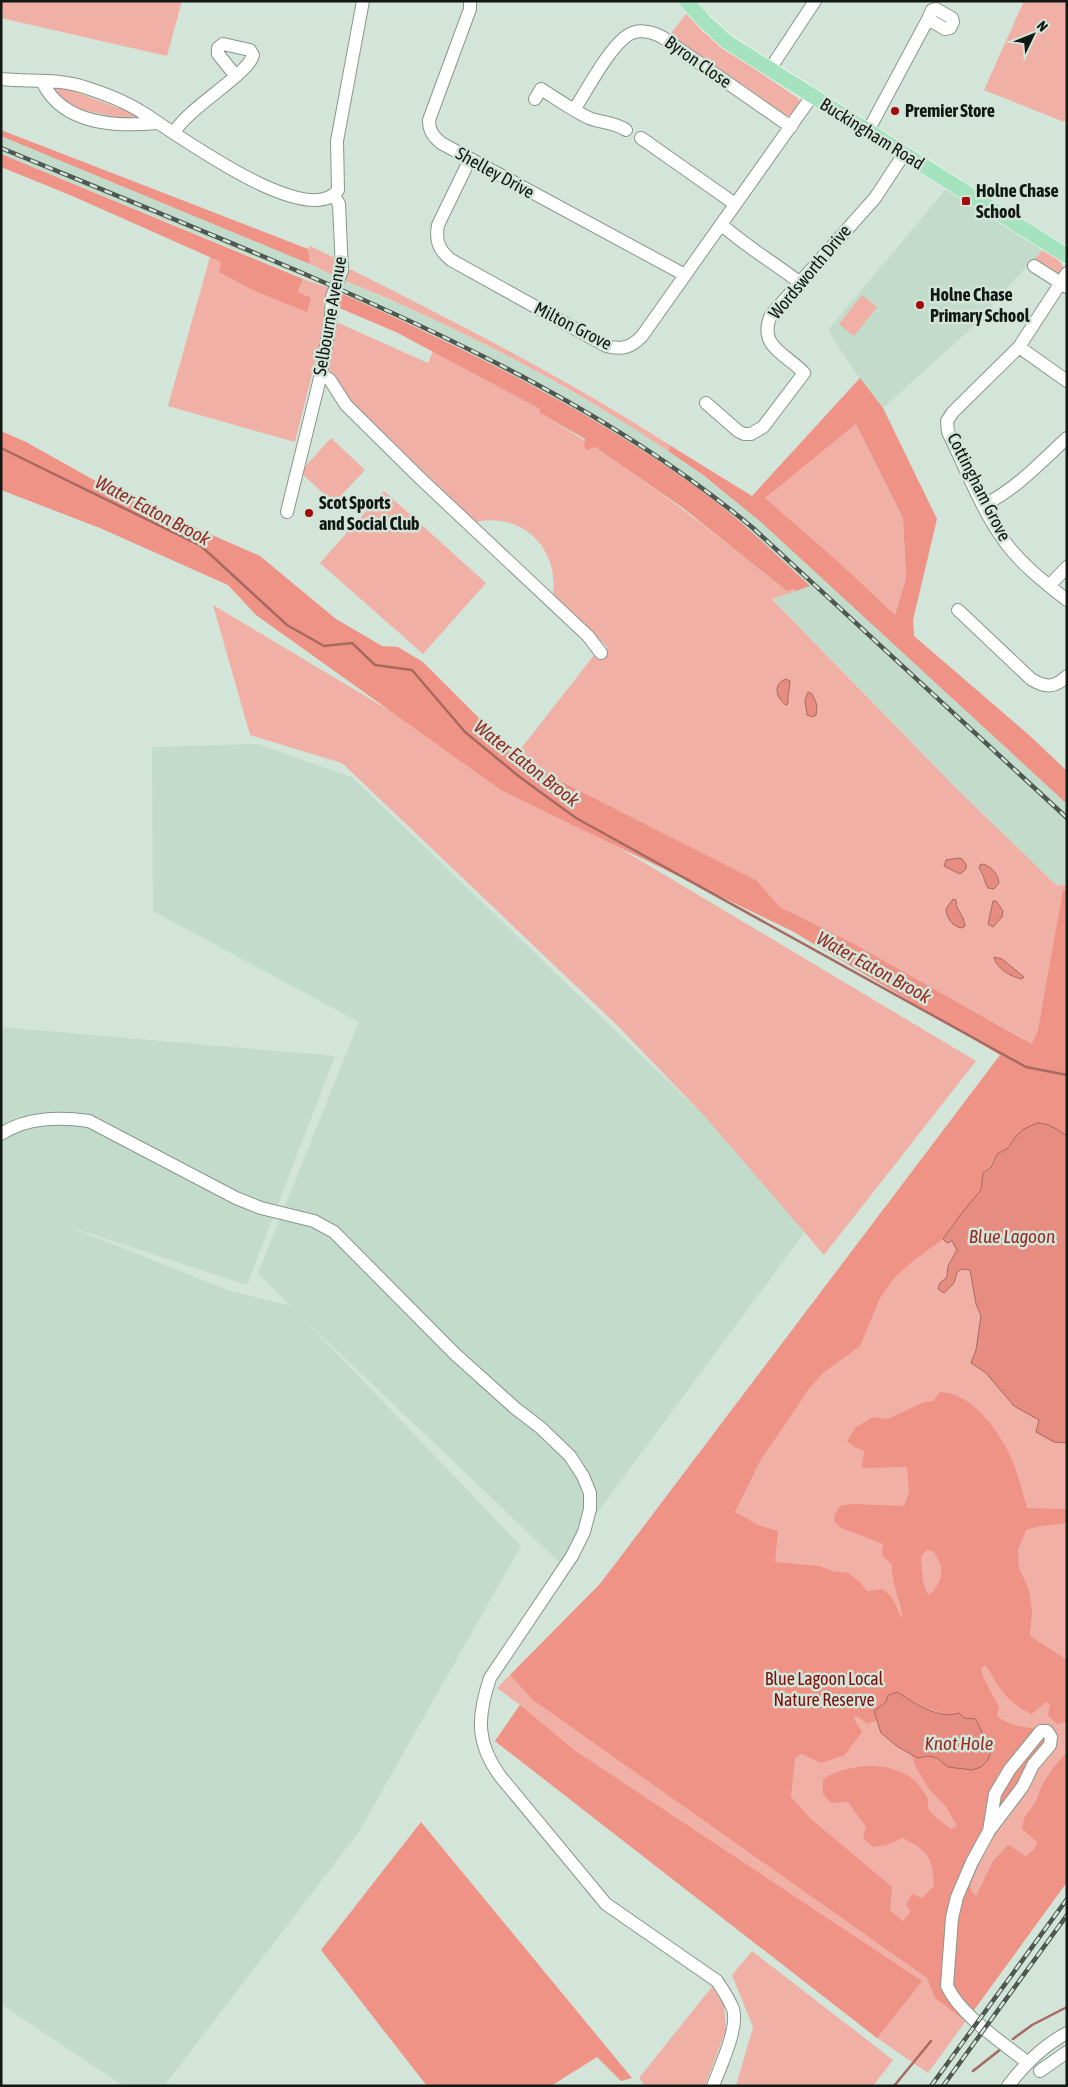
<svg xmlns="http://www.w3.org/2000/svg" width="1068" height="2087" font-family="'Asap Condensed',sans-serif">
<rect width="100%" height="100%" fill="#d3e4d8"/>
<!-- built -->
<path fill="#c2dbca" d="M1,136L298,259L332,275L336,279L332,289L1,154Z
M947,188L1043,250L1001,294L985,316L883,408L859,378L828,330Z
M346,281L446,325L536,371L645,434L729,495L766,526L1067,804V887L1063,884L1060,886L1053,882L958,790L772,598L810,586L729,512L663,464L564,405L494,366L421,328L338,292L342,282Z
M258,744L353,778L813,1221L560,1563L303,1318L521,1546L358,1833L164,2086H124L1,2004V1027L335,1056L247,1285L67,1226L230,1291L291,1306L258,1273L359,1022L153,911L152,747Z"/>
<!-- green -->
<path fill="#f1b0a6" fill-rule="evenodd" d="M2,1H182L167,56L1,18Z
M1024,1H1067V116L1064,122L984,90Z
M686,14L723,47L799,99L800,106L794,114L784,117L669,36Z
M53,87L72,88L76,92L118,108L127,109L137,114L136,121L72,108L53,95Z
M310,246L335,258L336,279L332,275L310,264L308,249Z
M1043,250C1051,255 1064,260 1063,271C1055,277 1034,273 1026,267Z
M210,257L222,262L219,272L248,288L298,292L303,279L332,289L324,298L325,322L295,442L168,406Z
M350,269C459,324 568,379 671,446L668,451C567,383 458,327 346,281L342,282Z
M862,295L877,307L854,336L839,324Z
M334,321L428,363L433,351L540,409V413C628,465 707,527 787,591L793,589L796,591L772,599L958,790L1053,882L1059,886L1062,884L1067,887V1882L928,2073L877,2038L495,1741L520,1705L497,1688L600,1584L1024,1039L852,944L780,907L756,880L562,782L516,755L595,654L608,648L553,595C559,548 523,512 476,522L355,406L327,367ZM782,680L790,687L787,696L782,702L776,691ZM979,868L996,874L998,883L997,887L986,883ZM957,903L959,912L963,918L959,927L947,917ZM994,960H1002L1013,970L1008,974Z
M856,424L903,518L906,578L895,615L842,565L764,498Z
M331,438L365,470L334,503L300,472Z
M384,491L486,583L423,654L320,563Z
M213,605L976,1061L824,1255L708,1120L619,1027L342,763L250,735Z
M752,1951L893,2060L873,2086H736L753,2027L732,1975Z
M712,1987L724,2005L726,2030L705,2086H645L639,2078Z"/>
<!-- forest -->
<path fill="#ef9387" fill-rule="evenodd" d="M1,130L308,249L310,264L1,136Z
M1,154L303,279L298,292L311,298L307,312L248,288L219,272L221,262L70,195L1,167Z
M338,292C463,347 588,409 699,489C739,518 774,553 810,586L796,591L793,589L787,591L683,508L595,447L587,450L584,446L585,439L540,413V409L396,332L337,307Z
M860,378L883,408L937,519L913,620L914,636L1029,735L1067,771V804L761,522L703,475L668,451L671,446L752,496ZM856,424L903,518L906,578L895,615L842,565L765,498Z
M1,431L26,442L119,494L260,556L336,619L382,646L398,647L423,662L481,720L493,742L562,782L756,880L780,907L852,943L1032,1044L1038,1030L1063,890L1067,893V1136C1037,1116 1030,1121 1009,1146C1006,1150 999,1151 996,1155C991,1162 992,1166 983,1173L981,1190L943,1239L913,1261L894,1278L879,1300L860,1346L823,1373L809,1389L760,1461L735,1512L758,1525L778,1531L775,1562L819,1566L832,1571L848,1573L860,1582L867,1591L883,1589L891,1596L903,1620C901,1601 891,1585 892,1565L882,1555L883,1544L841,1528L835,1522L834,1516L840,1506L852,1504L904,1506L909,1492L907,1467L862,1468L864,1451L854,1447L847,1441L856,1427L873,1417L888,1419L924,1402L933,1401L940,1392C972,1392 1001,1433 1012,1460C1019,1475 1022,1492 1027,1508L1067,1509V1523L1041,1526L1026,1530L1018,1550L1019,1568L1029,1590L1032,1611L1030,1636L1067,1660V1723L1065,1722L1057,1724L1048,1715L1050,1705L1046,1702L1032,1714C1009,1705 998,1687 986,1665L981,1668L983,1677L999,1707L997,1716C1010,1727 1032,1729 1048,1729L1038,1767L982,1856L970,1886L972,1892L976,1896L993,1861L1008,1845L1026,1856L1034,1849L1037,1842L1022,1829L1024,1818L1035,1803L1042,1785L1053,1768L1067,1752V1882L966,2021L935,1998L927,1978L533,1700L510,1675L600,1584L1000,1055L792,931L501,790L256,615L228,585L100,528L1,490ZM927,1550L934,1552C936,1556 940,1562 941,1567C943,1577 936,1591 928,1595L923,1582L921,1556ZM898,1692C922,1709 947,1716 976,1719L991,1752L972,1770L948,1767L937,1758L929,1756L918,1758L911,1754L916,1768L929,1789L947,1808L957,1826L951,1829C944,1823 932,1816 928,1808C928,1806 928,1802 928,1800C927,1795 919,1785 915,1781C892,1760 848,1763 823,1779V1794L831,1803L848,1802L866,1827L863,1838L873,1847L886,1845L903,1838C929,1852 932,1856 934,1886L922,1898L912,1894L906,1905L911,1911L903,1921L890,1910L892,1887L811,1819L791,1797L795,1758L802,1754L821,1763L845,1755L862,1732L854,1719L856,1716L868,1724L878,1720L875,1711ZM1041,1738C1035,1751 1025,1758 1016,1769C1009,1778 1005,1790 998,1799L992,1792C995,1766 1021,1751 1041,1738Z
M520,1705L574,1750L922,1981L877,2038L495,1741Z
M421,1822L632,2078L621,2081L597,2057L551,2086H427L321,1950Z"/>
<!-- water -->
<path fill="#e78c80" stroke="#a76960" d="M786,679L790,681C790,689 787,695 788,704L786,705C776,698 772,684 786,679Z
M808,692L812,694L817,705L816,715L813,717L807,715L805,700Z
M959,858L962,859L966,864V869L960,874L944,866L946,860Z
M983,864C992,867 998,874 999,883L994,889L988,888C984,881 984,875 979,868L980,865Z
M953,899L956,900L957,907L963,918L965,926L962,928C953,927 946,918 946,909Z
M993,901H996L1003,911L1002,917L993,927L988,924Z
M994,957L1002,959L1024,977L1022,979C1011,977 996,968 994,957Z
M1037,1123C1049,1123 1058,1130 1067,1136V1443L1054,1442L1036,1432L1039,1420L1014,1406L986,1373L971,1363L976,1350L981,1316L976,1304L970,1270L962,1269L957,1272L954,1283L944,1293L938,1289L940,1283L947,1277L948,1266L957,1250L952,1241L947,1243L943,1239L961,1214L981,1190L983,1173L991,1167L997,1154L1008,1148L1017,1135L1024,1129Z
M898,1692C913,1703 940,1720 959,1713L964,1718L976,1719L991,1752L988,1760L981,1767L972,1770L948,1767L937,1758L929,1756L918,1758L898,1747L881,1733L874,1711L886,1702L888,1695Z"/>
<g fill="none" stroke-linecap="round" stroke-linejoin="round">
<!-- stream -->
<path stroke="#a76960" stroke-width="2.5" d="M1,448L201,546L287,625L324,646L352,643L375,665L412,670L465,732L521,778L576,818L1026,1067L1067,1075
M1013,2039L1032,2025L1067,2007
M973,2071L1001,2049
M894,2086L931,2041"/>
<!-- minor casing -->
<g stroke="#87978c" stroke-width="14">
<path id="minor" d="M470,1V9L429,120C429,131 433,136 441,143L685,275
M770,69L815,1
M1,79C28,82 58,78 84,87C103,93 124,101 140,111C172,130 307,232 338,190L337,141L363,1
M42,81C62,125 116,127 157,123
M535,99L541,89C557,99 572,110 589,118C601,123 615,122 626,130
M574,110C586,92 612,41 632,33C642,29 652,32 662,37L791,127
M868,131L928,19L932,10L936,9L952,18L953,22L950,28L945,29L928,19
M174,133C186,109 249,74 253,55L250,50L223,44L218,48V54L235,75
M641,138L735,204
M470,159L438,225C435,241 439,250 451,260L606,346C621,350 631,348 642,336L812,96
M721,224C745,246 773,262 799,282
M1034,266L1067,287
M1067,273L1019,347L953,412L947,421L948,432C966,468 981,509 1005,542C1022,565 1044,582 1067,600
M1019,347L1067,381
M321,374L330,380L346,405L422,480L588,636L601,653
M706,403L738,431L744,434H751L763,427L804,373C787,354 757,347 771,315L875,198L904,154
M984,505C1016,489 1040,463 1067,438
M287,512L321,374L331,317L332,297L342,270L339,204L334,196
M1049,586L1067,567
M958,610L1031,679C1045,688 1055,688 1067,676
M1,1134C27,1117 59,1117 89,1121L236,1198L261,1208L314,1221L334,1232L455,1354L515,1408L541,1428L570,1456L583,1476L590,1493V1509L584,1532L572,1556L490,1678C477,1717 476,1743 500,1776L606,1904L717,1981C723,1990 729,1999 733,2009C739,2028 720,2067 713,2086
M989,1831L995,1794L1010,1769L1041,1731H1047L1051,1737L1050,1745L1033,1765L1023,1786L989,1831L972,1862L957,1897L952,1918L947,1986C961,2016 1002,2042 1028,2063
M1040,2071L1067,2052
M1008,2086C1024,2065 1044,2045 1067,2033"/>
</g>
<!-- major casing -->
<g stroke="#fff" stroke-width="16">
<path id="major" d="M686,1L705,22L727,42L1067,256"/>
</g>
<!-- minor -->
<use href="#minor" stroke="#fff" stroke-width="12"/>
<!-- major -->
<use href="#major" stroke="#a5e2be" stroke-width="15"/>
<!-- rail casing -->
<g stroke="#4e5751" stroke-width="4.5">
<path id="rail" d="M1,148C103,190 206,232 307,275C464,343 621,418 753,528L1067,818
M931,2086L1067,1899
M943,2086L1067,1915"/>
</g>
<!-- rail -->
<use href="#rail" stroke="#d3e4d8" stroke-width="2.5" stroke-dasharray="8" stroke-linecap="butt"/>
</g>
<!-- markers -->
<g fill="#a30a0d" stroke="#d3e4d8" stroke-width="2">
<circle cx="895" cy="111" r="5"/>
<rect x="961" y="196" width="10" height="10" rx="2.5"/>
<circle cx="920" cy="305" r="5"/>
<circle cx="309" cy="513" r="5"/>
</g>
<g text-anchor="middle" stroke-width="5" stroke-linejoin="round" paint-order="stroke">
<!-- street labels -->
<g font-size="18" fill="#121814" stroke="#d3e4d8">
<text transform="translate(698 62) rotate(35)" y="6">Byron Close</text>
<text transform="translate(872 134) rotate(32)" y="6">Buckingham Road</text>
<text transform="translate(495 173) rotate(29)" y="6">Shelley Drive</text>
<text transform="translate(810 272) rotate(-50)" y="6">Wordsworth Drive</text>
<text transform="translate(330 316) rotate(-80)" y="6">Selbourne Avenue</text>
<text transform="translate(573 326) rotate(27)" y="6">Milton Grove</text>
<text transform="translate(979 487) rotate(63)" y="6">Cottingham Grove</text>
</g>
<!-- poi labels -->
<g font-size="18" font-weight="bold" fill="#121814" stroke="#d3e4d8" text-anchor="start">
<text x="905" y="117">Premier Store</text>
<text x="976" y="197">Holne Chase<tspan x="976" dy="21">School</tspan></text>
<text x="930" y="301">Holne Chase<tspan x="930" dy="21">Primary School</tspan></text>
<text x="319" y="509">Scot Sports<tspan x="319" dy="21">and Social Club</tspan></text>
</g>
<!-- park labels -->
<g font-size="18" fill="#7d0e0c" stroke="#d3e4d8">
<text x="824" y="1685">Blue Lagoon Local<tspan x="824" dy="21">Nature Reserve</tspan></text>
</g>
<!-- water labels -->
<g font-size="19" font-style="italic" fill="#962b23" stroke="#d3e4d8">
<text transform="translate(153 510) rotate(28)" y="7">Water Eaton Brook</text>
<text transform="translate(527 763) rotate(38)" y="7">Water Eaton Brook</text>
<text transform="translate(874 967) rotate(29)" y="7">Water Eaton Brook</text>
<text x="1012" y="1243">Blue Lagoon</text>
<text x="959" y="1750">Knot Hole</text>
</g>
</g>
<!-- border -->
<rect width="1068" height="2087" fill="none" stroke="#121814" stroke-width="5"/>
<!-- north arrow -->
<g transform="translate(1033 35) rotate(47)" stroke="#d3e4d8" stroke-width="4" paint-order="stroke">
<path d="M0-4L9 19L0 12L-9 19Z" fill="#121814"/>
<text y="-8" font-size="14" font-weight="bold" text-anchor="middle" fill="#121814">N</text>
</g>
</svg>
